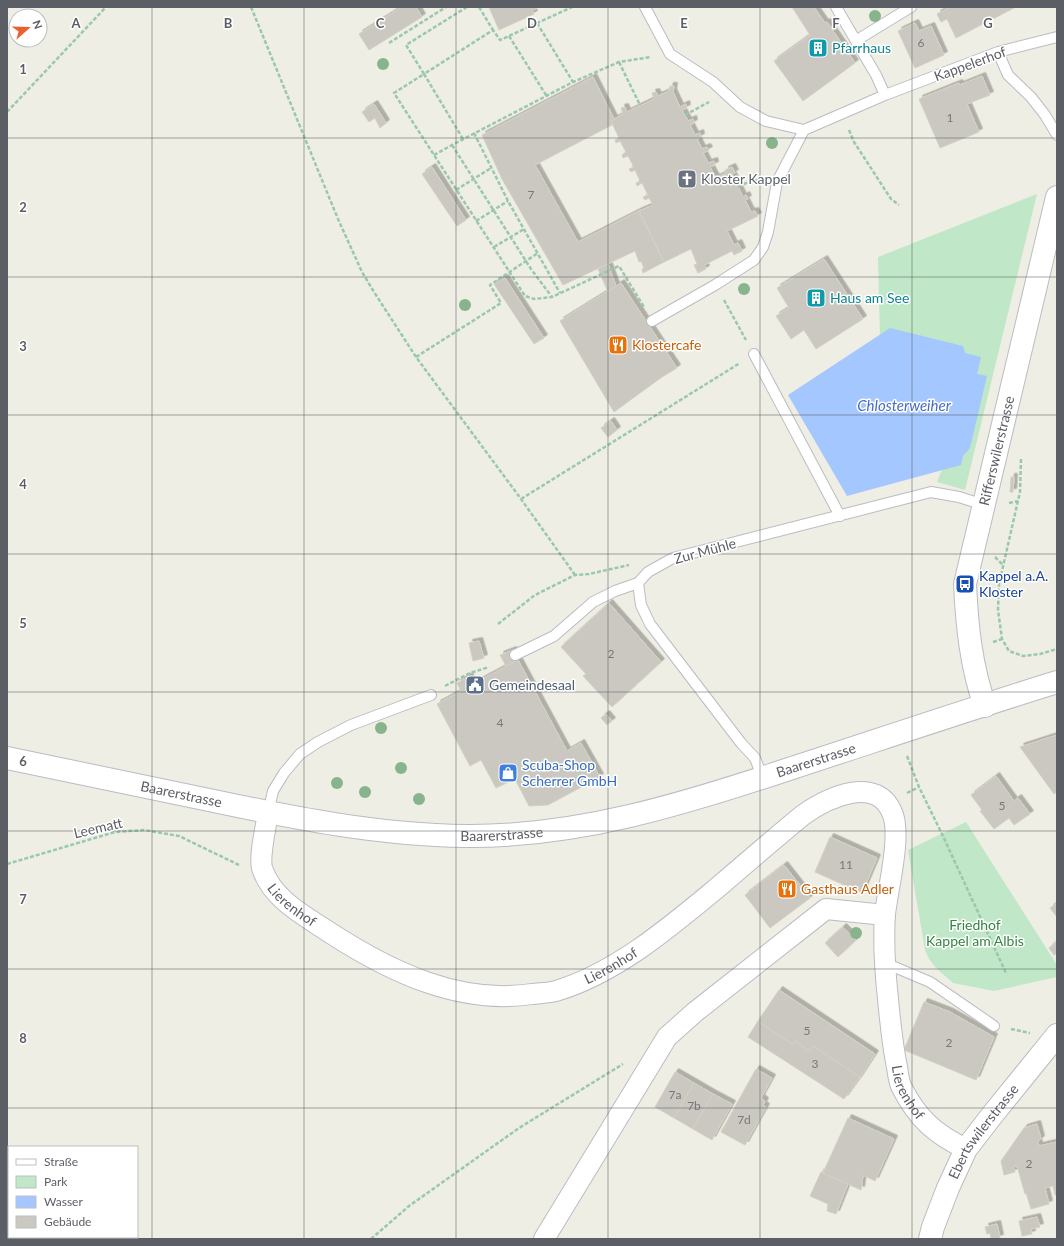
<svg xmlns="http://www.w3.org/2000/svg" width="1064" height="1246" font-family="Lato,sans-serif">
<defs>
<filter id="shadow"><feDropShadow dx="3.5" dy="-3.5" stdDeviation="0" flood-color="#0004"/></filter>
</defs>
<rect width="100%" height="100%" fill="#efeee4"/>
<!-- green -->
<path fill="#c0e7c7" d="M1037,194L965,490L937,482L977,378L880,337L878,257Z
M966,822L1057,965V977L994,991L953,983L936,968L929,959L925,950L908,850Z"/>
<!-- water -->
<path fill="#a4c7ff" d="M890,328L963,346L965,353L981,357L977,374L987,376L970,448L963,456L961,465L847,496L788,395Z"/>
<!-- building -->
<path fill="#cac8c1" stroke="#d3d1c2" filter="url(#shadow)" d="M402,7H416L422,17L369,50L359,34Z
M489,7H540L532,10L534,14L499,30Z
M792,7H814L825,23L827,22L855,63L803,101L774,61L810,35Z
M950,7H1016L956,38L947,19L941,22L937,14Z
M915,23L919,31L931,26L944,55L915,68L898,31Z
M982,76L990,95L967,104L979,132L940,148L919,99L959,83L960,85Z
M593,77L614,119L611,121L612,125L535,165L578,242L639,211L664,262L643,273L642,269L644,268L641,261L639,262L635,251L563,285L502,179L482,135Z
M670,86H674L673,92L680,107L686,104L687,108L682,110L688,121L693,119L694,123L690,125L695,135L700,133L701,137L697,139L702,149L707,147L709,150L703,153L708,163L714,161L715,165L710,167L716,178L726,173L725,170L732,167L735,173L732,174L743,197L746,195L748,199L745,200L751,212L755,211L758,216L727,231L734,245L738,243L742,251L734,255L732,251L704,265L706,269L698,273L694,265L697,264L691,249L664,262L639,211L653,205L649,198L645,200L643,197L648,195L642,183L637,186L636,183L640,181L635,170L631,172L629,169L634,167L628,156L623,158L622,155L626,152L620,141L616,143L615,140L619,138L611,121L623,114L621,108L625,107L627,112L654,99L652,93L656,92L658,96L669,91Z
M374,104L386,123L380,128L375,118L369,122L362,112Z
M432,167L466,220L457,226L422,174Z
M824,259L863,319L816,349L804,330L791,339L776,316L789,308L777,288Z
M608,264L616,286L608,292L598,269Z
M505,278L544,338L534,344L494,284Z
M621,283L677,368L662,377L614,412L560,321Z
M611,421L617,430L608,437L601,428Z
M1011,477H1014L1013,492H1010Z
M609,603L661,662L612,707L583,676L586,674L561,647Z
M479,641L484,658L473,661L469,643Z
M513,650L518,660L506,666L500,655Z
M518,660L567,751L581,743L600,777L548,805L529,806L515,779L496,788L481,760L470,766L437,704L461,691L457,683L469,676L473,684Z
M606,714L612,721L607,725L601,718Z
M1057,735V792L1054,794L1020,747Z
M996,776L1014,801L1018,798L1030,814L1014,825L1009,818L994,829L980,811L982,810L971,795Z
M830,837L877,858L862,893L815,872Z
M784,865L810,898L770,928L745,895Z
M1057,903V917L1050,908Z
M843,927L856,940L838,957L825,943Z
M1056,942L1057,953L1054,955L1049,948Z
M779,990L875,1054L860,1077L813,1046L809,1051L795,1041L793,1045L758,1021Z
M924,1002L950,1012L994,1037L976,1080L904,1050Z
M758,1021L793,1045L795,1041L809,1051L813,1046L860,1077L844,1099L748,1037Z
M756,1069L772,1078L761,1098L765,1101L763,1105L766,1107L745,1145L721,1132Z
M675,1072L694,1083L674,1118L655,1107Z
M694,1083L713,1094L693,1129L674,1118Z
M713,1094L732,1104L712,1140L693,1129Z
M848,1118L894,1139L875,1181L863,1175L861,1190L823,1173Z
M1037,1124L1041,1139L1038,1142L1039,1146L1057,1142V1194L1055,1195L1053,1186L1045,1188L1049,1204L1031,1209L1026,1193L1025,1194L1017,1166L1014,1167L1015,1172L1004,1175L1001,1161L1024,1128Z
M821,1172L848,1184L836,1214L827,1211L828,1204L810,1196Z
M1037,1217L1040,1227L1031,1229L1032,1234L1022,1236L1019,1221Z
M997,1224L1000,1238L991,1239L990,1233L987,1234L985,1227Z"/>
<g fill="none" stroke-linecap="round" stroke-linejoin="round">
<!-- service casing -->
<g stroke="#bbbcc3" stroke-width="12">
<path id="service" d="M645,7L670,54L713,82L740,107L766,121L804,130
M836,7L876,75L885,95
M857,40L911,7
M998,52L1008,75L1031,97L1045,115L1057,135
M652,321L715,285L754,260L763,247L768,232L777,182L804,130L885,95L998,52L1057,37
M754,354L840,516
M638,583L641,605L650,624L741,743L755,758L763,779
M515,655L554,636L593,602L615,591L638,583L648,572L673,558L931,492L959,497L984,505
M268,813L273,791L284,773L300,754L318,742L351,725L431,695
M885,963L930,982L994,1026"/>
</g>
<!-- minor casing -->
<g stroke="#bbbcc3" stroke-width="22">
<g id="minor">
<path id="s1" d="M268,813C266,827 259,855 262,868C272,900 307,917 332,934C391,972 460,1005 532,994C540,993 549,993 556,991C616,973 670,927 717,888C746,863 774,839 803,815C827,798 878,773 893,815C901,838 888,888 885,914C883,942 885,971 888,999C890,1020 892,1041 896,1062C898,1070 898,1081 902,1088C918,1119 935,1134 966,1149"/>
<path d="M544,1239L667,1037L695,1012L826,909L885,915"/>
</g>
</g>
<!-- tertiary casing -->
<g stroke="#bbbcc3" stroke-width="24">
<g id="tertiary">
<path id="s2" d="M985,706C971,666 967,626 965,584L1057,197"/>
<path id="s3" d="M7,758C74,772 142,786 209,800C294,818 378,835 466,836C577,837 684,804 789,769C878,740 967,710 1057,682"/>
<path id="s4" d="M930,1239L933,1227L948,1188L966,1149L993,1114L1057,1035"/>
</g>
</g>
<!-- path -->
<path stroke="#99c8ae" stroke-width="2.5" stroke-dasharray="4 2" stroke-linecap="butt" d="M251,7L338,219L362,272L374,292L416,357L521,499L575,575
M467,7L406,45L424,74L394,93L525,296L534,299L552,297L619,266L644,307
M479,7L493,30
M537,23L573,82
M509,36L546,95
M389,43L446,7
M619,62L640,105
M7,112L106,7
M685,115L709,102
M849,130L854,142L891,199L899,205
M474,133L508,201L560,293
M463,139L424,74L493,30L500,40L572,7
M452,145L531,269L552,297
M434,155L452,145L573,82L619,62L651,57
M738,187L752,180H760
M456,190L491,168
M476,221L508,201
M494,247L524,229
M724,300L746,340
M416,357L501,303L490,285L538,253
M1021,459L1020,492L999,584L998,610L1002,639L1009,651L1023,656L1040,654L1057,649
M521,499L740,363
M1009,503L1018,501
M995,557L1003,565
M498,624L535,595L575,575L589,574L629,565
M993,642L1002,639
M445,686L470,673L489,667
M907,756L919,787L942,834L1006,973
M907,793L919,787
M7,864L115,832L144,830L179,836L239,865
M1011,1029L1030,1033
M371,1239L409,1206L519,1128L623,1064"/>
<!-- service -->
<use href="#service" stroke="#fff" stroke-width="10"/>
<!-- minor -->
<use href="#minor" stroke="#fff" stroke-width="20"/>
<!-- tertiary -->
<use href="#tertiary" stroke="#fff" stroke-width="22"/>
</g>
<!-- trees -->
<g fill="#88b48d">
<circle cx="875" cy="16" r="6"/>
<circle cx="383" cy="64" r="6"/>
<circle cx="772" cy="143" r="6"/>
<circle cx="744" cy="289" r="6"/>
<circle cx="465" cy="305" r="6"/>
<circle cx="381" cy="728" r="6"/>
<circle cx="401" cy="768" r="6"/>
<circle cx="337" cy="783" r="6"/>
<circle cx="365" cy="792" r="6"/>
<circle cx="419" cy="799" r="6"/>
<circle cx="856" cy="933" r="6"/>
</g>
<!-- grid -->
<path fill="none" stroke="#5c5e65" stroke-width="1" stroke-opacity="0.55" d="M152,7V1239M304,7V1239M456,7V1239M608,7V1239M760,7V1239M912,7V1239M7,138H1057M7,277H1057M7,415H1057M7,554H1057M7,692H1057M7,831H1057M7,969H1057M7,1108H1057"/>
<!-- icons -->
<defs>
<g id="building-square" transform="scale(1)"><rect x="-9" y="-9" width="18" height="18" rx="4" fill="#0f9aa8" stroke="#fff"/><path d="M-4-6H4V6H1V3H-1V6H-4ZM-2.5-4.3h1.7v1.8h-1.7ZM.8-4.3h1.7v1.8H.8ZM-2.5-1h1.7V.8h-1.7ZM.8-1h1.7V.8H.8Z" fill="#fff"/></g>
<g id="church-square" transform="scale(1)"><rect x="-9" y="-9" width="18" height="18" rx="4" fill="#6b7280" stroke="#fff"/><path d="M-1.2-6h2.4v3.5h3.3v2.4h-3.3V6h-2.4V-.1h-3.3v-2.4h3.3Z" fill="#fff"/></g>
<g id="restaurant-square" transform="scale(1)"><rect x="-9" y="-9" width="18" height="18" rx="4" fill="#e8710a" stroke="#fff"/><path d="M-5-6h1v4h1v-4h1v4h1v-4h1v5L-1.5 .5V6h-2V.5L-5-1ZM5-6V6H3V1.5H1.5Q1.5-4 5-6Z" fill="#fff"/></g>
<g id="bus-square" transform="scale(1)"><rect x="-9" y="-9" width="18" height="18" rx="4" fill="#1a4fb4" stroke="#fff"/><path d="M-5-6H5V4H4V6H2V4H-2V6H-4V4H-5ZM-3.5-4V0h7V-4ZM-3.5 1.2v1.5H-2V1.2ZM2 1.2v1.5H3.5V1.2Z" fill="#fff"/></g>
<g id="civic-square" transform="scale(1)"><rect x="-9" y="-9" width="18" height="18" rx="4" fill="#5c6f8a" stroke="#fff"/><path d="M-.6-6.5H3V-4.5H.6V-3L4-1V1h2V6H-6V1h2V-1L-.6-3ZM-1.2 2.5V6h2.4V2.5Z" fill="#fff"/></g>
<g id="shop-square" transform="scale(1)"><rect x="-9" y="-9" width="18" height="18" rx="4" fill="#3f7fe0" stroke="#fff"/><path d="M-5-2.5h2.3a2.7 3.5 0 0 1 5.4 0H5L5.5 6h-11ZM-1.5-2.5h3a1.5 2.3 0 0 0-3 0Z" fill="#fff"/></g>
</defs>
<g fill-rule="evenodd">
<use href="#building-square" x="818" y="48"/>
<use href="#church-square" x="687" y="179"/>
<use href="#building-square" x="816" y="298"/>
<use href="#restaurant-square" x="618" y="345"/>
<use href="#bus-square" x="965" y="584"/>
<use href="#civic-square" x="475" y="685"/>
<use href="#shop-square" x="508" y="773"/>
<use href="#restaurant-square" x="787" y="889"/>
</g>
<g text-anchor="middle" stroke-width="3" stroke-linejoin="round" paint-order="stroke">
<!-- number labels -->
<g font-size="12" fill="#78787c">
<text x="921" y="47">6</text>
<text x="950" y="122">1</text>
<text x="531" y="199">7</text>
<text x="611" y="658">2</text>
<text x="500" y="727">4</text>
<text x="1002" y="810">5</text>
<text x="846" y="869">11</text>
<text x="807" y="1035">5</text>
<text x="949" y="1047">2</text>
<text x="815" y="1068">3</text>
<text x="675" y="1099">7a</text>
<text x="694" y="1110">7b</text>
<text x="744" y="1124">7d</text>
<text x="1029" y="1168">2</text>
</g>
<!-- culture labels -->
<g font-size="14" fill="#0d838f" stroke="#fff" text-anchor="start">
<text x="832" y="53">Pfarrhaus</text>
<text x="830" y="303">Haus am See</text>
</g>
<!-- street labels -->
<g font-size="14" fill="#5c5e65" stroke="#fff">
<text transform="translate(970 64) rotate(-20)" y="5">Kappelerhof</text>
<text dy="5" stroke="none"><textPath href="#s2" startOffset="261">Rifferswilerstrasse</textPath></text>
<text transform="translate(705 551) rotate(-15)" y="5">Zur Mühle</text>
<text dy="5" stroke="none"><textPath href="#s3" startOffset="826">Baarerstrasse</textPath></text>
<text dy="5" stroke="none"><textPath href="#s3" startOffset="178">Baarerstrasse</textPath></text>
<text transform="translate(98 828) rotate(-13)" y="5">Leematt</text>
<text dy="5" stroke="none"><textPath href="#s3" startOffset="502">Baarerstrasse</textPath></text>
<text dy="5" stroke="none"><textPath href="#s1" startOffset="104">Lierenhof</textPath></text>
<text dy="5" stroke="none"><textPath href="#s1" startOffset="452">Lierenhof</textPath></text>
<text dy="5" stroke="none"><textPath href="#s1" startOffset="1084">Lierenhof</textPath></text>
<text dy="5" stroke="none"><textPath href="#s4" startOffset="121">Ebertswilerstrasse</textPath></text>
</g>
<!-- worship labels -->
<g font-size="14" fill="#5b616d" stroke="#fff" text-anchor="start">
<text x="701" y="184">Kloster Kappel</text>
</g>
<!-- food labels -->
<g font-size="14" fill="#c56008" stroke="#fff" text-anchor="start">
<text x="632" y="350">Klostercafe</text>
<text x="801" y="894">Gasthaus Adler</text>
</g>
<!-- transit labels -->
<g font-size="14" fill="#164399" stroke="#fff" text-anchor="start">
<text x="979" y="581">Kappel a.A.<tspan x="979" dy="16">Kloster</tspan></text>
</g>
<!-- service labels -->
<g font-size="14" fill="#4e5e75" stroke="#fff" text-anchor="start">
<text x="489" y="690">Gemeindesaal</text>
</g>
<!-- shop labels -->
<g font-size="14" fill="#366cbe" stroke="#fff" text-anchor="start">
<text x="522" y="770">Scuba-Shop<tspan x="522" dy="16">Scherrer GmbH</tspan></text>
</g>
<!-- park labels -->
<g font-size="14" fill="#338445" stroke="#fff">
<text x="975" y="930">Friedhof<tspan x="975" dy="16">Kappel am Albis</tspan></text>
</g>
<!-- water labels -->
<g font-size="15" font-style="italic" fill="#446cc5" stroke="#fff">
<text x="904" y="411">Chlosterweiher</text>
</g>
</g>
<g font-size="13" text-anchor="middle" font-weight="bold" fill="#5c5e65" stroke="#fff" stroke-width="3" stroke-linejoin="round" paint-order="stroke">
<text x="76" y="28">A</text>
<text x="228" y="28">B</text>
<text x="380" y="28">C</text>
<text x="532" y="28">D</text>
<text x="684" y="28">E</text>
<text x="836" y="28">F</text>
<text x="988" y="28">G</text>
<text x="23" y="74">1</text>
<text x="23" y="212">2</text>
<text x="23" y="351">3</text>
<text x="23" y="489">4</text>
<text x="23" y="628">5</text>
<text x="23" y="766">6</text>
<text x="23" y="904">7</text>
<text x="23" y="1043">8</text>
</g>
<!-- border -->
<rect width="1064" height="1246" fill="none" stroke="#5c5e65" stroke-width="16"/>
<!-- legend -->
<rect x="8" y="1146" width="130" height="92" fill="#ffffff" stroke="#bebfc1"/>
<rect x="16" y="1159" width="20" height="6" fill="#ffffff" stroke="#bebfc1"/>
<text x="44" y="1166" font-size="12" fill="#5c5e65">Straße</text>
<rect x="16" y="1176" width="20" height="12" fill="#c0e7c7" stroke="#bebfc1"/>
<text x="44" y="1186" font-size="12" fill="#5c5e65">Park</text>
<rect x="16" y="1196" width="20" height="12" fill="#a4c7ff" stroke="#bebfc1"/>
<text x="44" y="1206" font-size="12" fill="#5c5e65">Wasser</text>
<rect x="16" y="1216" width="20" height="12" fill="#cac8c1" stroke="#bebfc1"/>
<text x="44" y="1226" font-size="12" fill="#5c5e65">Gebäude</text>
<!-- north arrow -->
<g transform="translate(28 28) rotate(70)"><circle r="19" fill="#ffffff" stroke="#bebfc1"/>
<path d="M0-3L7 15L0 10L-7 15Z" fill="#eb5e2d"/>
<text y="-6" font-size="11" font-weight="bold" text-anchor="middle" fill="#5c5e65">N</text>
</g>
</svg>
